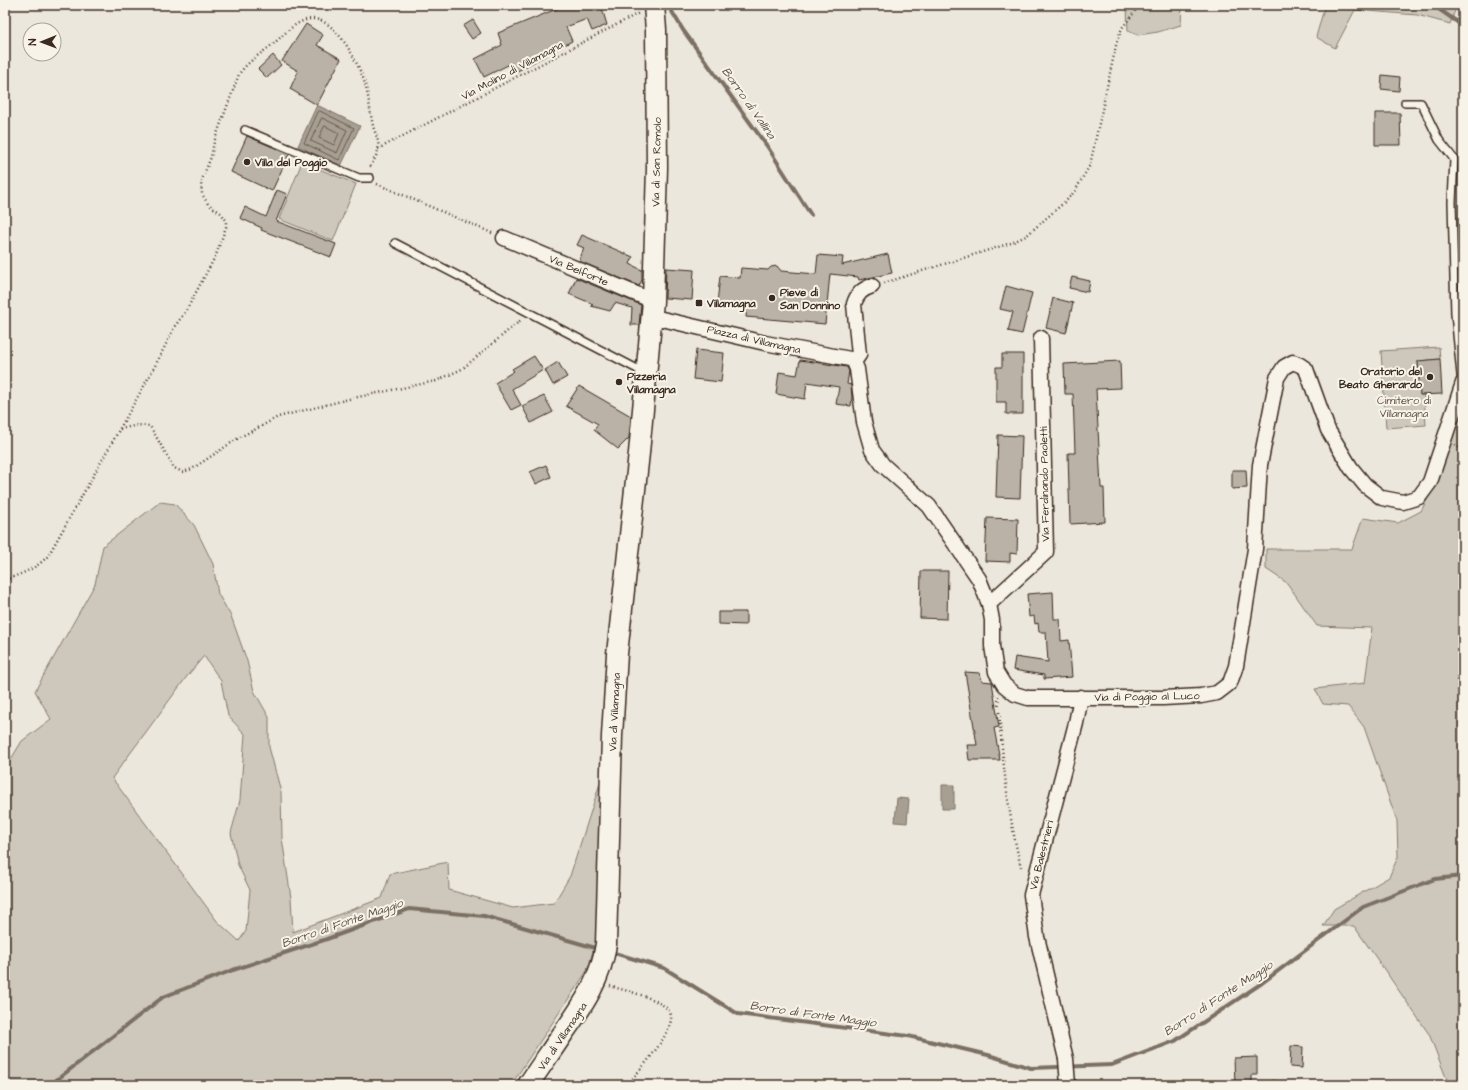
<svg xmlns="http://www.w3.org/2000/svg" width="1468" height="1090" font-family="'Architects Daughter',sans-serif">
<rect width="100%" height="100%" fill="#ece7dc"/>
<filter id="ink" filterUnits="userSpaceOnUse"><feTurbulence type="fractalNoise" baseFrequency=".025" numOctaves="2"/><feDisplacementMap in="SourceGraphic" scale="8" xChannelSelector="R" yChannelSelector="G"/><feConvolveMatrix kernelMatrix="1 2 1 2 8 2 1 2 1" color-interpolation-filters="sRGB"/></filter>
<g filter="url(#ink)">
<!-- green -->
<path fill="#cec8bc" stroke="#84796d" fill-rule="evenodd" d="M1130,5H1182L1181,25L1158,32L1138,35L1128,31L1127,8Z
M1325,5H1457L1450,24L1417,15L1355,10L1335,48L1316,37Z
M302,162L356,184L333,241L279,219Z
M1439,347L1440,359L1418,361L1420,395H1424L1426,425L1386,428L1381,351Z
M1463,406V1085H1449L1429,1034L1354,926H1323L1334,909L1389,877L1398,857L1397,821L1364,727L1348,706L1323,704L1315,689L1365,683L1372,628L1317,626L1287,583L1266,569V549H1352L1363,518L1398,523L1421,511L1439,477Z
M160,502L175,504L194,525L213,564L218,594L231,616L247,661L254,691L269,717V747L281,792L282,838L291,898L293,932L382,898L390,874L448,862L449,890L513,908L554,903L570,876L603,774L598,934L587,971L511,1085H5V769L22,741L51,719L35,691L95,584L103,546ZM204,656L221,681L228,716L245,734L240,800L231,833L238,865L250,890L246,931L239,941L217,921L112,778L188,675Z"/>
<!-- water -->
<path fill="#a89f93" stroke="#7c7064" d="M317,105L360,126L341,166L298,146Z
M942,785H954V809H942Z
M897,798L909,799L907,823L895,822Z"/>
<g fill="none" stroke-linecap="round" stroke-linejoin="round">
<!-- shore -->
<path stroke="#67594d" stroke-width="1" d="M320,111L354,128L339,160L304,143L318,112Z
M322,118L347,130L337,153L311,141Z
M325,126L339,133L334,145L319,138Z"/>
<!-- stream -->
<path stroke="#7c7064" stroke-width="4" d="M668,5L683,30L767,146L811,215
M1433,5L1463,26
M611,952L664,968L738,1014L908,1036L988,1055L1031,1068L1112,1065L1175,1041L1262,983L1363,907L1435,879L1463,876
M50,1085L163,997L233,970L324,940L409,909L484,916L599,949"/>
</g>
<!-- building -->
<path fill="#bab2a7" stroke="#3b2a1e" d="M566,5H601L607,25L592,31L587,19L566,27L572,41L514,73L510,64L484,77L475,59L502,45L498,33Z
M473,20L481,33L472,39L463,26Z
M306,24L323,35L317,45L341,59L317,105L290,89L298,71L282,61Z
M273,55L281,65L267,78L258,69Z
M1382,75L1400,77L1399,91L1381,89Z
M1375,113H1400L1401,145H1375Z
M247,136L289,154L272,191L231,172Z
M277,190L287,194L276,221L336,244L331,257L261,230L262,228L240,218L245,207L266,217Z
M582,235L633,257L630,264L642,270V280L639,286L579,261L584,248L577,245Z
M888,254L892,273L859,280L858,277L830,274L825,324L746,317L747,306L717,303L720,276L740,278L741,268L768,270L771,267L777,266L781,271L816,274L818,255L843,257L842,265Z
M666,268L694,270L692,300L665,298Z
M1072,277L1090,281L1088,292L1069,288Z
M576,278L641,305L639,325H631L632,308L615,303L610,311L591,306L593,304L569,294Z
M1006,286L1032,293L1022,334L1008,331L1013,312L1000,309Z
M1053,298L1073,303L1066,333L1046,328Z
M696,350L724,353L721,382L693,379Z
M1002,354H1023V414H1006V402H996V367H1002Z
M534,356L543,370L512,389L521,405L511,410L495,383L514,371L512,369Z
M1440,359L1442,394L1420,395L1418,361Z
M800,360L847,367L849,371L847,384L851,385L852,397L851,406L836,404L839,387L807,382L805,399L776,394L779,372L797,375Z
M1120,361L1121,388L1096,389L1101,488H1104L1105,522L1070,524L1068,453H1075L1073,394H1065L1064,364Z
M558,362L567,377L553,385L545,370Z
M579,386L631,416L629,438L618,449L594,430L598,424L566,406Z
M544,396L553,412L531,423L522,406Z
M998,435L1022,436L1020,498L996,497Z
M546,465L551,477L536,484L530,472Z
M1232,470H1246L1247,488L1232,489Z
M987,518L1018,519L1017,554L1010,553V562L985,561Z
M921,571H948L947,619L920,618Z
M1053,592L1054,619H1060L1061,641L1069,640L1072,677L1044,679V675L1013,670L1015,657L1048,662L1046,632H1039L1038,623L1035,624L1034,616L1029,617L1027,594Z
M718,612H746V625L718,624Z
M965,672L980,673L982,681L992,682L999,727L994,728L1000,760H969L967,745H977Z
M1291,1046L1303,1047L1302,1068L1290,1067Z
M1257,1057V1075H1252V1085H1235L1234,1058Z"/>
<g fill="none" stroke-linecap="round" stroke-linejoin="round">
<!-- lane casing -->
<g stroke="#3b2a1e" stroke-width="10">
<path id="lane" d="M1405,103H1421L1439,140L1454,159L1452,202L1455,314L1462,385
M245,130L359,178H370
M395,243L645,373"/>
</g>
<!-- street casing -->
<g stroke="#3b2a1e" stroke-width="17">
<path id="street" d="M504,238L653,301
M652,318L662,319L765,343L850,359L854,362
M854,362L857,369L864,422L872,450L883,465L929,506L979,579L989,604L992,620V646L996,672L1004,685L1015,694L1028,698H1163L1201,696L1217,693L1230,683L1236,666L1255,549L1260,465L1277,378L1284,367L1293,362L1300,365L1306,369L1328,430L1351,468L1365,485L1382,498L1403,502L1419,497L1430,482L1463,383
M854,362L859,355L854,304C857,294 862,289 872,286
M989,604L1046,552L1041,338
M1068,1085L1066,1059L1037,937L1031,895L1076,723L1081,697"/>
</g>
<!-- secondary casing -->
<g stroke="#3b2a1e" stroke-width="23">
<path id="secondary" d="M528,1085C540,1067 552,1050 564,1032C584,1004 601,979 606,944L612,736L617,654L639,453L653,301L657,168L656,30L654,5"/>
</g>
<!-- path -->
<path stroke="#3b2a1e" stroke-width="2.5" stroke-dasharray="1 3" stroke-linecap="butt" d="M378,149L639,13
M377,184L492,233
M884,283L1011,243L1026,236L1067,200L1075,191L1090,165L1117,41L1122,28L1140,5
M120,429L138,425L150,426L174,468L183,472L192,469L240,437L256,429L278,417L353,398L436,381L462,369L521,320
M1455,445L1458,446L1463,452
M5,580C21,574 36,569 48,556L154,368L175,326L186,311L216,255L226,227V220L221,213L208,204L202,194L201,182L211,157L214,142L239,74C247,63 257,56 268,48C282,38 293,21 311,19C336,17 359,64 365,84C369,97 370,112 373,126C375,133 380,142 378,150C377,156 372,163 369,169
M998,696C1002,754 1007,811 1021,867
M610,986C626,991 658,997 669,1011C681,1026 637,1073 627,1085
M1273,1085L1274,1078"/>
<!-- lane -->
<use href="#lane" stroke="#f7f3e8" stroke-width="7"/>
<!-- street -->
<use href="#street" stroke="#f7f3e8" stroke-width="14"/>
<!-- secondary -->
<use href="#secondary" stroke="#f7f3e8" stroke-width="20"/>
</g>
</g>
<!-- markers -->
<g fill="#3b2a1e" stroke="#f7f3e8" stroke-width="1.5">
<circle cx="247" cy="162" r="4"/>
<circle cx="772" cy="298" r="4"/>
<rect x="695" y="299" width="8" height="8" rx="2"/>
<circle cx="1430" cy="377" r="4"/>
<circle cx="619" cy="382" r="4"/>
</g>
<g text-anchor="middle" stroke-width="4" stroke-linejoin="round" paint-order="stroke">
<!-- street labels -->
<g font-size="11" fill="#3b2a1e" stroke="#f7f3e8">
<text transform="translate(512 70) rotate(-28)" y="4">Via Molino di Villamagna</text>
<text transform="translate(656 162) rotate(-89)" y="4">Via di San Romolo</text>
<text transform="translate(579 270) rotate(23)" y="4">Via Belforte</text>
<text transform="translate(754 339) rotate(13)" y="4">Piazza di Villamagna</text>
<text transform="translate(1044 484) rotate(-91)" y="4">Via Ferdinando Paoletti</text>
<text transform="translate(1147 696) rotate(-1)" y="4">Via di Poggio al Luco</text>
<text transform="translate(614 712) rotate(-87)" y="4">Via di Villamagna</text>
<text transform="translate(1041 855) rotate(-76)" y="4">Via Balestrieri</text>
<text transform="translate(562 1036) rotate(-56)" y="4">Via di Villamagna</text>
</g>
<!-- poi labels -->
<g font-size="11" font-weight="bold" fill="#3b2a1e" stroke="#f7f3e8" text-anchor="start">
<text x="255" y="166">Villa del Poggio</text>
<text x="780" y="296">Pieve di<tspan x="780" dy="13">San Donnino</tspan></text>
<text x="707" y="307">Villamagna</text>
<text x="1422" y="375" text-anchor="end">Oratorio del<tspan x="1422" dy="13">Beato Gherardo</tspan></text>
<text x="627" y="380">Pizzeria<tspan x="627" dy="13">Villamagna</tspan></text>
</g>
<!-- park labels -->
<g font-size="11" fill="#605246" stroke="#f7f3e8">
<text x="1404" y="404">Cimitero di<tspan x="1404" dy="13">Villamagna</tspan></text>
</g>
<!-- water labels -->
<g font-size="12" font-style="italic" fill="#615347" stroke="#f7f3e8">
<text transform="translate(749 103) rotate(55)" y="4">Borro di Vallina</text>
<text transform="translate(342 923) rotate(-19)" y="4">Borro di Fonte Maggio</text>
<text transform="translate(1218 998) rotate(-33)" y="4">Borro di Fonte Maggio</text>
<text transform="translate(813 1014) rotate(8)" y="4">Borro di Fonte Maggio</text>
</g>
</g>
<!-- margin -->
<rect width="1468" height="1090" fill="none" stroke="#f7f3e8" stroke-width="20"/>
<rect x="10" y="10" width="1448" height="1070" fill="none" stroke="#3b2a1e" stroke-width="1.5" filter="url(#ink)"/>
<!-- north arrow -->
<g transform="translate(42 42) rotate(269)"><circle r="19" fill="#f7f3e8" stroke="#aca397"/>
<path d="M0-3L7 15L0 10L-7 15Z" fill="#3b2a1e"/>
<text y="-6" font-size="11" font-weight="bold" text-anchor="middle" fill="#3b2a1e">N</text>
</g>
</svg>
